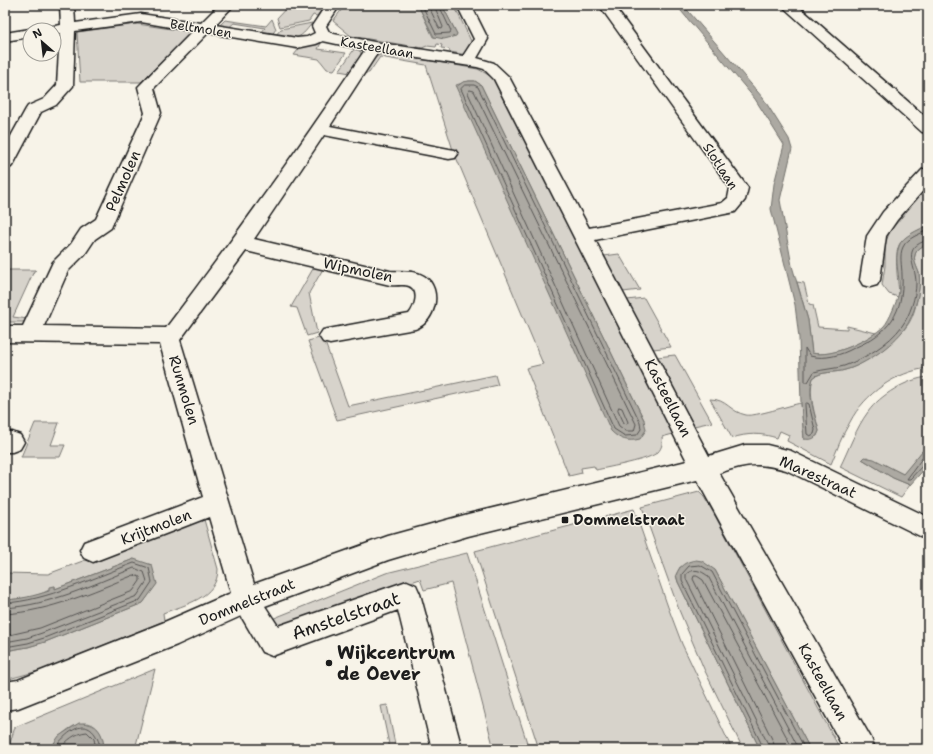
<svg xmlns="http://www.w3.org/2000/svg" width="933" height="754" font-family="'Shantell Sans',sans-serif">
<rect width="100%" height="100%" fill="#f7f3e8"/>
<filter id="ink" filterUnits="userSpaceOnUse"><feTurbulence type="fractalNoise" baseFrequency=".025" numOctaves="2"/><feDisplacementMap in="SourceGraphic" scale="8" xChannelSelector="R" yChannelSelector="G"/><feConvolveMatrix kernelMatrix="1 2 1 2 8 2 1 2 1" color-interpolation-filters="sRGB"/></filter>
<g filter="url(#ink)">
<!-- green -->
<path fill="#d7d3cb" stroke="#7a7874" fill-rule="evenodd" d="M289,5H325L317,16L313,15L309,21L280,27L277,18Z
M345,5H418L433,37L446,38L455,36L457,34L442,5H454L471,41L467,55L450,52L449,49L441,48L442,45L437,44L436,47L427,46L422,48L351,36L333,21Z
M272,19L276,29L271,36L261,33L265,28L234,23L228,28L218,27L225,20L266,26Z
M312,23C299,41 296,39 275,36L281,29Z
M137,24L192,32L141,82H80L77,32Z
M319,42L321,43L318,49L346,53L334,70L327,69L319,59L294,55L302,45Z
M355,48L361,52V56L350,73L339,71Z
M382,54H390L478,69L494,78L673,434L662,437C663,442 662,448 658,452C650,460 609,467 596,470L594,466L581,468L582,473L569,476L526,368L543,364L453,150L426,65L380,57L369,73H364L372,59ZM469,81H475L481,85L644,420L456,85Z
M928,186V225C920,230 907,235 901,242C893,251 898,281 899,293L898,297L889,294L882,285L885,266V244L890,231Z
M928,243V368C896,372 865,393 850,422C842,435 837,450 831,464L787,441L789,435L780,431L777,438C761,433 748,433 732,438L710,399C727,399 730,412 746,415C754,417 790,405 801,403L804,439L817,436L819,431C815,414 808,395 813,378C820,371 836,373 845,370C865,365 898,340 909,323C916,312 921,285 919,273C917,267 913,261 915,255C916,249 923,246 928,243Z
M619,254L640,290L623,292L604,256Z
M314,267L323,269L309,293L317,333L307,336L297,308L291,307Z
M5,270H36L34,271L13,317L28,319L27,322H5Z
M797,282L804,283L809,304L813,305L818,327L847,329V326L876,333C860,343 832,358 812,353L808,320Z
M644,298L671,347L653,349L627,300Z
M323,337L348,406L495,375L498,385L337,420L308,341Z
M675,355L712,422L694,426L657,357Z
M928,377V444L907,470L903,474L867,457L862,459L893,478L910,485L901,497L840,467C849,449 856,428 868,412C880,395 907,379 928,377Z
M35,423H59L51,445H65L60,457H21Z
M699,492L704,497L713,512L840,749H810L715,570L680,567L676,575L678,582L760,749H743L704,669L679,610L642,507Z
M634,509L668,607L682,644L732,749H539L475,551Z
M203,516L218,569C218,598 184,605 163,613L164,621L42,670L5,680V651L28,647L45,642L143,603L157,583L134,559L55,589V586C41,597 22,599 5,600V573L48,574Z
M467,553L529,749H494L451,583L424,590L420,579L283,627L280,628L272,619L386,573Z
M155,669L135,749H104C100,706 65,724 50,749H8L15,727Z
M387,705L396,749H390L381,706Z"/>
<!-- water -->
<path fill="#aca9a2" stroke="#72716c" d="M418,5H442L457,34L456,36L444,39L434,37Z
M676,5H683L763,98L789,139L792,149L780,200L792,266L808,320L812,353C832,358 870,340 884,326C889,321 898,299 899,292C901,277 893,261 899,246C902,236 919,230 928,225V243C923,246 916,249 915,255C913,261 917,267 919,273C922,288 914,316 905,328C893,345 865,365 845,370C836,373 820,371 813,378C807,395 815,415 819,431C816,439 812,440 804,439L801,403L799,338L795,305L771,209L774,184L784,145L755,99Z
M469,81H475L481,85L644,420L646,430L640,439C628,442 620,440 611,431L456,87L463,82Z
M928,444V465L910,485L893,478L862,459L864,457L874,459L903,474Z
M134,559L152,565L157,584L143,603L45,642L28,647L5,651V600C21,599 34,596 49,591V587L55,586V589Z
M696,560L702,561L715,570L810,749H760L678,582L676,575C680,565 685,562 696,560Z
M79,723C97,723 103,731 104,749H50L59,736Z"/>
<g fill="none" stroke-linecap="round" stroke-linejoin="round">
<!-- shore -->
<path stroke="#565452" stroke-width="1" d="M422,5L436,34L450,33L451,31L439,5
M428,5L439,28L442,29L443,27L434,5
M465,85H474L478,87L640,422L641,429L637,435L625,436L614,429L461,89Z
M470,90L474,91L636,424L634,431H626L619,426L468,93Z
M928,230C920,234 907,238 903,247C899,255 902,266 902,275C904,313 889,333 854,348C841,355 825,360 810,356L805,348V382H808L814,372C824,369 834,369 844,366C864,359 889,344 902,326C910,315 916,297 916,283C916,264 900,248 928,240
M807,403L809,404L815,430L814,434L810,436L807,434L805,405Z
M619,407L622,408L628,422L627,424L624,423L618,410Z
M928,450L907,479H910L924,464L928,463
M5,603C46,601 95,577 134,563L149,568L152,582L140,600L44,638L28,643L5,647
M5,608C51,605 92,585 134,568L144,572L147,581L137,596L42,633L27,638L5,642
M5,614C51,611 92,592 134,575L140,577V581L133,591L40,628L5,636
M54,749C70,727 92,713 101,749
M60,749C67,740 75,733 87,732L94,739L96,749
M764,749L682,581V574L689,566L700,565L712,572L805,749
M769,749L768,744L686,579V574C694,568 700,570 708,576L799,749
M775,749L773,741L693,579L694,576H697L703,580L793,749"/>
<!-- street casing -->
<g stroke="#1c1c1c" stroke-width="3">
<path id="street" d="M60,5H74L75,23L141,14L201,23L219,5H234L215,25L297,38L307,37L315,33L312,26L326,5H340L326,26L329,32L334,34L374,42L463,56L474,39L457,5H471L488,39L477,58L494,63L509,77L589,228L722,203L728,198L730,188L599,5H613L748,188L745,200L735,212L595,240L709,456L745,445H767L791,451L928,517V540L786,470C756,462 747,464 719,473L871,738L875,749H844L697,480L468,536L388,560L265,606L278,626L407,581L416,585L420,594L462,749H432L398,610L272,656L262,652L241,616L177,645L18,708L5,710V682L18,680L162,623L231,593L209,517L93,562L84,558L80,550L84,542L203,497L160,344L5,342V326H23L53,262L71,244L81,229L96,219L145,113L138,87L193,31L141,22L75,31L73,86L56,105L41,112L14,163L11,167L5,169V147L26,109L28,106L44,99L57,85L60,33L54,34V30H46L48,27L61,25ZM208,33L297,48L316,44L323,41L365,50C301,145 235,237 166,328L44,326L68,271L85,254L95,239L111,228L113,223L161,113L154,88ZM378,52L477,67L484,69L494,79L687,461L468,514L388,536L254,584L180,340L246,251L390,285C396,286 404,284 409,286C421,291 414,308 409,314L323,330L319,336L323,342L330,344L415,329C435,323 444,289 424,276C414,270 401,272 390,271L254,239L324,135L449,159L455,158L458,154L455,150L449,149L330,126Z
M781,5H797L928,119V133L922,132Z
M30,29L35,30H30V37L5,41V33Z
M928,168V185L897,220L886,236L880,280L877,285L870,287L863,285L860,280L867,236L883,212L922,170Z
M5,432H12L20,435L24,442L20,449L12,452H5Z"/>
</g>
<!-- street -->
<use href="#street" fill="#f7f3e8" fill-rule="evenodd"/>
</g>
</g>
<!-- markers -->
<g fill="#1c1c1c" stroke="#f7f3e8" stroke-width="1.5">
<rect x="561" y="516" width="8" height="8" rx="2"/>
<circle cx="329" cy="663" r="4"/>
</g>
<g text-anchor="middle" stroke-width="3" stroke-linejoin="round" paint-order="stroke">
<!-- far-street labels -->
<g font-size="13" fill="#1c1c1c" stroke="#f7f3e8">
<text transform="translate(201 28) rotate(9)" y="5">Beltmolen</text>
<text transform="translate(377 47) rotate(10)" y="5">Kasteellaan</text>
<text transform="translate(721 166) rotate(57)" y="5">Slotlaan</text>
</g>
<!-- street labels -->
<g font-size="15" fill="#1c1c1c" stroke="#f7f3e8">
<text transform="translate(123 181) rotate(-66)" y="5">Pelmolen</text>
<text transform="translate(358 270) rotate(12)" y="5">Wipmolen</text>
<text transform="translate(184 390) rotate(73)" y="5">Runmolen</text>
<text transform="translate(668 398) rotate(63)" y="5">Kasteellaan</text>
<text transform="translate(818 477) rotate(24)" y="5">Marestraat</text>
<text transform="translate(156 527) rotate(-21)" y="5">Krijtmolen</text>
<text transform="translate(247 602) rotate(-22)" y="5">Dommelstraat</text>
<text transform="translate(823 682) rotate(61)" y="5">Kasteellaan</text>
</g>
<!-- poi labels -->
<g font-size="15" font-weight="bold" fill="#1c1c1c" stroke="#f7f3e8" text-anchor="start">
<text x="573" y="525">Dommelstraat</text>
</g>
<!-- near-street labels -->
<g font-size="18" fill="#1c1c1c" stroke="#f7f3e8">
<text transform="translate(346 616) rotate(-19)" y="6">Amstelstraat</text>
</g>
<!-- near-poi labels -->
<g font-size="18" font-weight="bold" fill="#1c1c1c" stroke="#f7f3e8" text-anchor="start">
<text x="337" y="659">Wijkcentrum<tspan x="337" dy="21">de Oever</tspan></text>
</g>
</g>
<!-- margin -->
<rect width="933" height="754" fill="none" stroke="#f7f3e8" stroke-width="20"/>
<rect x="10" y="10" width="913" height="734" fill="none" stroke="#1c1c1c" stroke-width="1.5" filter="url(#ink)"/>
<!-- north arrow -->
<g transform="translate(42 42) rotate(332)"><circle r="19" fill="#f7f3e8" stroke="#9f9d96"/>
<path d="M0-3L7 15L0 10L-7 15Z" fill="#1c1c1c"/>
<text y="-6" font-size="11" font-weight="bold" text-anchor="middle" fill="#1c1c1c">N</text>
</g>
</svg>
